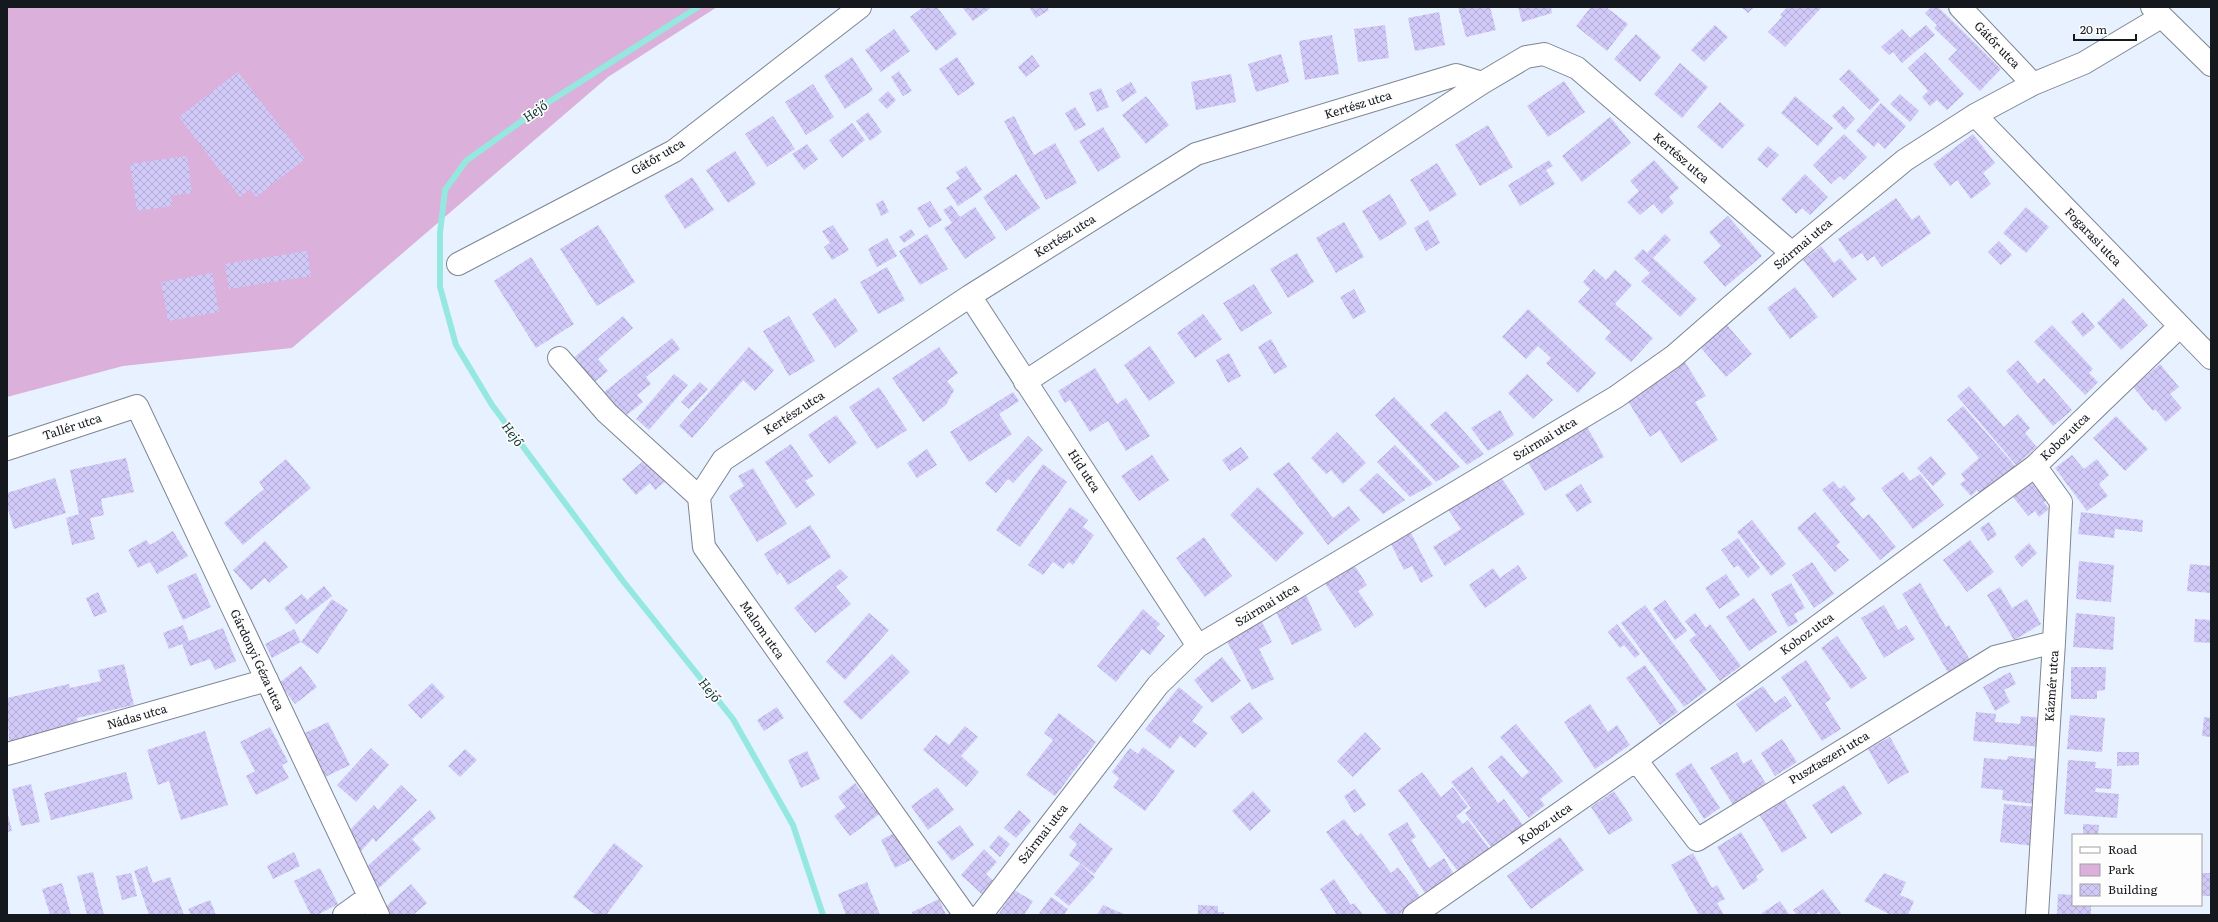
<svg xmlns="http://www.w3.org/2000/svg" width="2218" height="922" font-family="Literata,serif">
<defs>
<pattern id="building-cross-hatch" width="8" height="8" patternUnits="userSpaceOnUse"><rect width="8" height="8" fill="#d1caf9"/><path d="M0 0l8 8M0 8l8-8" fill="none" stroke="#b3add5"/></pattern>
</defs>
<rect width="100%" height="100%" fill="#e7f1ff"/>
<!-- green -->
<path fill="#dbb0da" d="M7,7H717L608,77L292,348L123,366L7,397Z"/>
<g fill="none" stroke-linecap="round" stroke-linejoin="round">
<!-- stream -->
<path stroke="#94e8e0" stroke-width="6" d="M698,7L544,105L466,161L445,190L440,233V287L456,345L492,405L623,581L733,719L793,825L823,915"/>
</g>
<!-- building -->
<path fill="url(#building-cross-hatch)" d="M923,7H937L957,34L936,51L910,17Z
M962,7H992L973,21Z
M1029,7H1047L1049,10L1036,18Z
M1458,7H1490L1496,30L1466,37Z
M1518,7H1551L1552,13L1522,22Z
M1591,7H1606L1628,24L1607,51L1576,26Z
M1741,7H1754L1748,13Z
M1787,7H1822L1785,47L1768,32L1782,17L1780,15Z
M1931,7H1938L2001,69L1980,91L1948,59L1957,50L1934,28L1937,25L1925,13Z
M1439,12L1445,45L1415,51L1408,18Z
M1385,25L1389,58L1358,62L1354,29Z
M1715,25L1728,37L1704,62L1691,50Z
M1926,25L1935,35L1902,63L1893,52L1889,55L1881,47L1902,29L1910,38Z
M894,29L910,51L881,72L865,50Z
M1636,34L1661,57L1640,82L1614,59Z
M1332,35L1339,74L1305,80L1299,41Z
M1925,52L1964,94L1947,110L1937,100L1930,106L1922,97L1928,91L1908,68Z
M1281,54L1289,82L1256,92L1248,64Z
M1032,55L1040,66L1026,77L1018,67Z
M852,57L873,90L845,109L824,76Z
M957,57L975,84L958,96L939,69Z
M1680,63L1708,87L1682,118L1654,94Z
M1849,69L1880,100L1870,110L1839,79Z
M899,71L912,91L903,96L891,77Z
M238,72L305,159L256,197L250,189L240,197L179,117Z
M1231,74L1236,102L1196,110L1191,82Z
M1564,81L1585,112L1548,137L1527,106Z
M1131,82L1137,92L1122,102L1116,91Z
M813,84L834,117L806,135L785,102Z
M1101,88L1109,107L1097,112L1089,93Z
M888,91L896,100L887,109L878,100Z
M1900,94L1919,111L1910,122L1890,104Z
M1146,96L1169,125L1146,144L1122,115Z
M1795,96L1833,128L1818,146L1781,113Z
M1720,102L1745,125L1722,149L1697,127Z
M1881,103L1906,126L1885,149L1878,142L1874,147L1856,131Z
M1843,106L1855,119L1845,130L1832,116Z
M1075,107L1086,125L1075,131L1065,113Z
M868,112L882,132L870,141L856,121Z
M773,116L795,149L767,167L745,134Z
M1014,116L1034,155L1055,143L1077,183L1046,200L1004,121Z
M1610,117L1631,143L1582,182L1562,156Z
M852,123L865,140L842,158L829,140Z
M1488,125L1513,167L1480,186L1455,145Z
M1103,127L1121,157L1098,172L1079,141Z
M1844,134L1867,157L1844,180L1840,176L1831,184L1813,165Z
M1973,134L1995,163L1983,173L1991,184L1971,199L1957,180L1950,186L1933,164Z
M807,144L818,159L804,170L792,154Z
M1768,146L1779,155L1767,168L1757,159Z
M735,151L756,184L728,203L706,170Z
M187,156L192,193L171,196L172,206L137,211L130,164Z
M1549,160L1553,166L1546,170L1555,184L1520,206L1508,185Z
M1654,160L1679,188L1669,197L1674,203L1662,214L1653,204L1640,215L1627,202L1639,191L1630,181Z
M1437,163L1457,195L1430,212L1410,180Z
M966,166L982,190L958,206L946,188L960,178L956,172Z
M1016,174L1040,208L1006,231L983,197Z
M1805,174L1828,197L1810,215L1802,208L1796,214L1781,199Z
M692,177L714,210L685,229L664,196Z
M1390,194L1407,224L1380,241L1362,211Z
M1896,198L1912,220L1919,215L1931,233L1882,267L1874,256L1867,261L1862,253L1852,259L1838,239Z
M883,200L889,212L881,216L876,204Z
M930,201L942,220L929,228L917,208Z
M951,205L960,217L975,207L996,238L965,259L944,228L952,223L943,210Z
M2026,207L2049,227L2026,253L2003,233Z
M1728,216L1762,256L1725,287L1703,262L1721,246L1709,232Z
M1428,220L1440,243L1426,251L1414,228Z
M1344,222L1364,257L1336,273L1316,238Z
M598,225L635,282L597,306L560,249Z
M833,225L849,250L832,260L824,247L830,243L822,231Z
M911,229L915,235L904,243L899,237Z
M927,234L948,269L920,285L899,251Z
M1665,234L1671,240L1653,258L1697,299L1680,317L1641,281L1650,273L1634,258L1643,249L1647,253Z
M887,238L897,256L877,267L868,249Z
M1999,241L2012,255L2001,265L1988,252Z
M1821,246L1834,263L1840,258L1857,279L1833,298L1803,260Z
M307,251L311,276L229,289L225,264Z
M1297,253L1314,282L1288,298L1270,269Z
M531,257L574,324L536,348L494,281Z
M887,267L905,300L878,314L860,282Z
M1594,269L1606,280L1615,270L1632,285L1615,304L1653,338L1631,362L1605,339L1611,332L1578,302L1590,289L1583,282Z
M212,273L219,312L168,321L161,282Z
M1254,284L1272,313L1241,332L1223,303Z
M1795,287L1818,317L1790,339L1767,308Z
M1354,289L1366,312L1353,319L1340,297Z
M835,298L858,331L835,348L812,314Z
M2123,298L2148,325L2121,350L2097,323Z
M1528,309L1596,373L1578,393L1546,363L1551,358L1538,346L1526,359L1502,337Z
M2083,312L2095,327L2083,337L2071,322Z
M1203,314L1222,339L1195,358L1177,333Z
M623,316L633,328L598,359L608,371L591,385L570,361Z
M789,316L815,361L789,376L763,331Z
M1727,325L1752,354L1726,377L1701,348Z
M2052,325L2093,369L2089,373L2098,382L2085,395L2034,342Z
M672,338L680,349L646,377L651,384L637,395L643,402L623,418L603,393Z
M1271,339L1287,367L1274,374L1258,347Z
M1150,346L1175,383L1149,401L1124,365Z
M749,347L774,370L755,391L743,380L692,438L679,426Z
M939,347L958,373L947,381L954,390L946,405L923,422L892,378Z
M1229,353L1241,376L1228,383L1216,360Z
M2018,360L2038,384L2044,378L2072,410L2053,426L2006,371Z
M1685,362L1706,396L1695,402L1718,440L1681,463L1660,430L1650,437L1626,398Z
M2160,364L2179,387L2170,394L2182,408L2166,422L2155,409L2153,411L2133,387Z
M1095,368L1117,404L1126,398L1150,436L1126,451L1108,421L1090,432L1070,400L1065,403L1058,391Z
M674,374L688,385L649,430L636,419Z
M1527,374L1553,400L1533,419L1508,393Z
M700,382L708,389L689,409L681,402Z
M1969,386L2004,427L2018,414L2030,428L2025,433L2037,447L2016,465L1957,396Z
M879,387L907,430L877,449L849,407Z
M1013,392L1019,401L999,414L1012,434L969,462L950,432Z
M1394,397L1460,467L1436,482L1375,415Z
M1963,406L2016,467L1982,497L1977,490L1971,496L1960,484L1965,480L1961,474L1979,458L1947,420Z
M1500,410L1514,435L1488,451L1471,428Z
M1446,411L1484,454L1467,465L1430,425Z
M836,415L857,443L829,464L808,435Z
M2116,416L2148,449L2125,471L2093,438Z
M1586,425L1604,457L1545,491L1526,459Z
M1337,432L1366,463L1343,484L1331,470L1326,474L1311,458Z
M1028,436L1043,450L1013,483L1008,479L996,493L985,483Z
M791,444L813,476L805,481L815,495L796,508L765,462Z
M1395,445L1433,484L1410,497L1377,462Z
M1241,447L1249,458L1230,471L1222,460Z
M927,449L937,465L917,478L907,463Z
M1152,455L1169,480L1139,501L1121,476Z
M2072,455L2084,469L2097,459L2109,475L2099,484L2108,496L2087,511L2055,468Z
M1931,456L1946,474L1933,486L1917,468Z
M648,457L667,480L655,490L650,483L636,495L622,479Z
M126,458L134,492L101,499L104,515L90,518L95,539L72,545L66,518L79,514L70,470Z
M286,459L311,488L243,545L224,523L264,489L259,482Z
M1289,462L1333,518L1349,506L1360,520L1328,545L1273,474Z
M1043,464L1067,482L1020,547L996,530Z
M753,468L787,524L757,542L729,496L744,486L738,476Z
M1903,472L1910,481L1920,474L1944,505L1913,529L1881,488Z
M1377,473L1405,500L1383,514L1359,490Z
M1499,474L1525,514L1445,566L1433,547L1461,529L1447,508Z
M55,478L66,513L14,529L7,506V493Z
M2037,478L2051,497L2044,502L2049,509L2039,517L2035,511L2028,516L2013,497Z
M1833,481L1840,489L1844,485L1856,499L1850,504L1863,519L1869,514L1896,547L1880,560L1822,490Z
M1581,484L1592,502L1577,512L1565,495Z
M1258,487L1304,533L1276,562L1230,515Z
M1070,507L1088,520L1083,527L1094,535L1073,565L1069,562L1063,569L1053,562L1043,575L1028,565Z
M1815,512L1840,542L1836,546L1849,560L1835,572L1797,528Z
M2081,512L2143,520L2142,532L2115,529L2114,538L2078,534Z
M1752,520L1786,564L1771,576L1737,532Z
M1989,522L1997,535L1988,541L1980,528Z
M810,525L831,557L788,585L780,572L777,575L764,554Z
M173,531L188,556L157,574L150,562L138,568L128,550L146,540L150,545Z
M1411,533L1433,576L1421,583L1412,566L1404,570L1391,544Z
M1204,537L1232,576L1205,597L1176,558Z
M1738,538L1760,568L1748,578L1738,565L1734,568L1721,550Z
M1970,540L1994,572L1967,592L1943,560Z
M265,541L288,567L269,583L265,578L251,590L233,570Z
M2029,543L2037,553L2022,567L2014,557Z
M1351,560L1367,585L1358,591L1374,615L1355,628L1322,579Z
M2079,561L2114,565L2111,602L2076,599Z
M1812,562L1834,594L1814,608L1792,575Z
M2190,564L2211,566V593L2187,591Z
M1518,565L1527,578L1485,608L1469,585L1493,568L1500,578Z
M840,569L848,577L836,587L851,604L815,633L794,608Z
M196,573L211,607L183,620L167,586Z
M1726,574L1740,595L1719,609L1705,588Z
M1791,583L1805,608L1794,614L1798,622L1788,627L1771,594Z
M1920,583L1946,627L1949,625L1972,663L1950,676L1902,594Z
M324,586L332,596L296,624L284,608L302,594L307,600Z
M2000,587L2012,608L2027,599L2041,624L2014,640L1987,595Z
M98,592L107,612L94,617L86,598Z
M1305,593L1322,630L1292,645L1274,608Z
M1754,598L1777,632L1749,651L1726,617Z
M332,599L348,610L318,654L301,642Z
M1665,600L1687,631L1675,640L1653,609Z
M1645,605L1707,690L1684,707L1621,623Z
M1884,605L1898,630L1906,625L1915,639L1884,658L1861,618Z
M1143,609L1160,624L1156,628L1165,636L1150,655L1142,649L1116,682L1097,666Z
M869,613L889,630L845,680L826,662Z
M1695,613L1706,628L1710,624L1741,666L1720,681L1689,640L1696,635L1685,621Z
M2076,613L2115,617L2113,650L2073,647Z
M2195,619L2211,620V643L2194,642Z
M1261,620L1272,642L1259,649L1274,679L1252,690L1226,639Z
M1617,624L1640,654L1635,658L1624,645L1620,648L1608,632Z
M183,625L189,641L223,628L236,661L215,670L210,659L190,666L182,644L169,649L163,633Z
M294,629L301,642L272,658L265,644Z
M1837,636L1867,678L1851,689L1821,648Z
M892,654L910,672L861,720L843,702Z
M1222,657L1241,681L1212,703L1194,680Z
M1806,660L1831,699L1825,703L1841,729L1822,741L1781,677Z
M124,664L134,705L77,718L78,723L9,742L7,698L69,684L70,688L101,681L98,670Z
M1645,665L1678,712L1660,725L1626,678Z
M301,666L317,687L295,704L279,683Z
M2071,667H2106L2105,690L2097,691V699H2071Z
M2010,672L2016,684L2004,690L2010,702L1995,711L1983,687Z
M432,683L445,697L421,719L408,705Z
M1763,686L1775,703L1785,696L1792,706L1756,732L1736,704Z
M1179,687L1203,707L1192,721L1208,733L1195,748L1180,736L1170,749L1145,729Z
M1250,702L1263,719L1242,734L1230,717Z
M1590,704L1608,732L1617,725L1630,745L1595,769L1564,722Z
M777,707L784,718L764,731L757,720Z
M1976,712L1996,714L1995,722L2020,724L2021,716L2045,718L2042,747L1973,741Z
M1059,713L1096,742L1055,796L1026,775L1053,740L1044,733Z
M2070,715L2105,718L2102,752L2067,749Z
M2204,717L2211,718V737L2202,736Z
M328,722L350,765L323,778L301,735Z
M1516,724L1563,781L1540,799L1545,805L1529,818L1488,767L1502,755L1522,778L1529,772L1500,737Z
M965,726L978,737L961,756L979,772L966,787L923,750L936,735L949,745Z
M270,727L288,762L282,765L289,778L256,795L246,776L255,771L240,742Z
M205,731L228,805L181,820L169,781L158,785L147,750Z
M1365,732L1381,749L1353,777L1337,761Z
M1890,737L1909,772L1888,784L1868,749Z
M1782,739L1797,762L1775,776L1761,753Z
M1143,747L1175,771L1145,811L1113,787L1119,778L1112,772L1130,748L1138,754Z
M371,748L389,765L356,802L337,785Z
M465,749L477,760L460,777L448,766Z
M807,751L820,779L801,788L788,760Z
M1737,752L1743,764L1751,759L1766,784L1733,805L1710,768Z
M2117,752H2139V765L2117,766Z
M2008,756L2039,759L2035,804L2002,800L2003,790L1981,788L1984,758L2007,760Z
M2068,760L2096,762L2095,768L2112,769L2111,789L2096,788L2095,792L2119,794L2117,818L2064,814Z
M1691,763L1720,808L1704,819L1675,774Z
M1472,767L1498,803L1504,799L1525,828L1494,851L1465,813L1471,808L1451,782Z
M126,772L133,799L51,820L44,793Z
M1422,772L1441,797L1453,787L1468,807L1456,816L1463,824L1468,820L1491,851L1460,874L1398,790Z
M855,783L863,794L871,788L886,809L850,836L834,816L846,807L838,797Z
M31,784L40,822L21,826L12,789Z
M401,785L417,800L376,842L373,838L360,852L344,836L374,805L378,810Z
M1844,785L1862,814L1831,834L1812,805Z
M937,787L954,810L928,830L911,806Z
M1355,789L1366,805L1354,813L1344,796Z
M1253,791L1271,811L1250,831L1232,811Z
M1614,791L1633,820L1609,835L1591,807Z
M1784,799L1807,838L1782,853L1759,814Z
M2004,804L2038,807L2034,846L2000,842Z
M430,810L436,818L412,839L421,849L378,889L362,871Z
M1019,810L1031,821L1016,838L1004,828Z
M7,811L12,831L7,832Z
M1344,819L1357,836L1361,833L1391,873L1398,867L1421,898L1398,915H1388L1326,832Z
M1407,822L1416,837L1411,840L1429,868L1444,858L1455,876L1426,895L1388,834Z
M1080,823L1113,849L1094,874L1069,855L1077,844L1069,837Z
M2083,824L2099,825L2098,835H2083Z
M960,825L974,845L952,861L937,842Z
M900,830L915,858L895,868L881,840Z
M1741,832L1764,870L1756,876L1758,880L1743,890L1717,847Z
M999,835L1010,844L1000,857L989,847Z
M1560,837L1584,870L1531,909L1507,876Z
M614,843L643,866L606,915H596L573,897Z
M984,849L997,862L986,874L996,884L985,897L961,875Z
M294,852L300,866L273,879L267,866Z
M1693,853L1712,888L1717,885L1725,899L1717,903L1724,915H1699L1671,865Z
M1080,864L1095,877L1069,906L1054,894Z
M147,866L153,883L170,877L184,915H149L134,871Z
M320,868L338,904L317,915H311L294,881Z
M93,872L104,915H87L77,876Z
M131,873L137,896L122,900L116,876Z
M1884,873L1906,882L1900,895L1914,901L1908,915H1891L1864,901Z
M2201,873H2211V896H2201Z
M1334,879L1351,905L1354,903L1363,915H1337L1320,889Z
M867,882L880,915H846L838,894Z
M62,883L71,915H50L42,889Z
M411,884L427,903L413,915H388L383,909Z
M1823,889L1842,915H1822L1819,912L1815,915H1797L1793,910Z
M1014,890L1033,901L1024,915H998Z
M2058,894L2073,895V905H2091V915H2057Z
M1051,897L1068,909L1064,915H1038Z
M939,899L946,915H913L912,912Z
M210,900L216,915H191L188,909Z
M1780,901L1789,914L1763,915L1762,913Z
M1103,905L1126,915H1097Z
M1198,905L1218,906V912H1224V915H1198Z"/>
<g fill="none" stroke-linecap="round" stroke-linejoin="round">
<!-- minor casing -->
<g stroke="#7d8692" stroke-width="24">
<path id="minor" d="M1960,7L2033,84
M2152,7L2211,65
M1975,115L2211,358
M458,264L674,151L860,7
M970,296L1198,646
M559,358L607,413L699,497L704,547L965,915
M1025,382L1482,83L1526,57L1544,54L1577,68L1792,253
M7,449L137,406L378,915
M2035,466L2061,502L2054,642L2037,915
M699,497L723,460L970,296L1196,154L1456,75L1482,83
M7,754L267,680
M1636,760L1697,840L1995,657L2054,642
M344,915L369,897
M981,915L1158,685L1198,646L1616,397L1674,356L1792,253L1905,160L1975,115L2033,84L2084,63L2161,17
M1414,915L1636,760L2035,466L2180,326"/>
</g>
<!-- minor -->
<use href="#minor" stroke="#fff" stroke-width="22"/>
</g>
<g text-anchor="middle" stroke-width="3.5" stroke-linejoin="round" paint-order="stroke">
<!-- street labels -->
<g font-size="12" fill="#15181d" stroke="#fdfdfd">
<text transform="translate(1997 45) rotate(46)" y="4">Gátőr utca</text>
<text transform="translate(1358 105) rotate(-17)" y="4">Kertész utca</text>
<text transform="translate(658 157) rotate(-30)" y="4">Gátőr utca</text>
<text transform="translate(1681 158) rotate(41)" y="4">Kertész utca</text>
<text transform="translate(1065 236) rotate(-32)" y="4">Kertész utca</text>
<text transform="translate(2093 237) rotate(46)" y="4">Fogarasi utca</text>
<text transform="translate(1803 244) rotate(-40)" y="4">Szirmai utca</text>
<text transform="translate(794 413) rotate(-33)" y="4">Kertész utca</text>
<text transform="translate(72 427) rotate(-18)" y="4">Tallér utca</text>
<text transform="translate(2065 437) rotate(-44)" y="4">Koboz utca</text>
<text transform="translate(1545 439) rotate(-31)" y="4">Szirmai utca</text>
<text transform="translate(1084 471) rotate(57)" y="4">Híd utca</text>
<text transform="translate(1267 605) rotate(-31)" y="4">Szirmai utca</text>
<text transform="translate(762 630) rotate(55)" y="4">Malom utca</text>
<text transform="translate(1807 634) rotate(-36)" y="4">Koboz utca</text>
<text transform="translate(257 660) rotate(65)" y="4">Gárdonyi Géza utca</text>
<text transform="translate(2052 686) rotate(-86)" y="4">Kázmér utca</text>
<text transform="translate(137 717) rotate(-16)" y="4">Nádas utca</text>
<text transform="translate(1829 758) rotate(-31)" y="4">Pusztaszeri utca</text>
<text transform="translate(1545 824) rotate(-35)" y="4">Koboz utca</text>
<text transform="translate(1043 834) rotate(-52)" y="4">Szirmai utca</text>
</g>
<!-- water labels -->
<g font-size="13" font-style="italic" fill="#0b3431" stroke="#fdfdfd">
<text transform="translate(535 111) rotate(-35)" y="5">Hejő</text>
<text transform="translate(513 434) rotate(53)" y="5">Hejő</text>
<text transform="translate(710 690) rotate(51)" y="5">Hejő</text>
</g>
</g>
<!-- border -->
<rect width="2218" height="922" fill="none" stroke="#15181d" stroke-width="16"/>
<!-- legend -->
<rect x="2072" y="834" width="130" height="72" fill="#fdfdfd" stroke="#a0a1a3"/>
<rect x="2080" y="847" width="20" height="6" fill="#ffffff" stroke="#a0a1a3"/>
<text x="2108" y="854" font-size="12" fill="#15181d">Road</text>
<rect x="2080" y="864" width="20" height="12" fill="#dbb0da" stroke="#a0a1a3"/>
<text x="2108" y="874" font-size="12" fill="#15181d">Park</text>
<rect x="2080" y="884" width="20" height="12" fill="url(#building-cross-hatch)" stroke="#a0a1a3"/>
<text x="2108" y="894" font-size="12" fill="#15181d">Building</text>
<!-- scale -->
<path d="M2074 34v6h62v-6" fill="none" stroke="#15181d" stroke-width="2"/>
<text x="2080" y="34" font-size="12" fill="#15181d" stroke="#fdfdfd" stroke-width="3" paint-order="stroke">20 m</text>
</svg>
